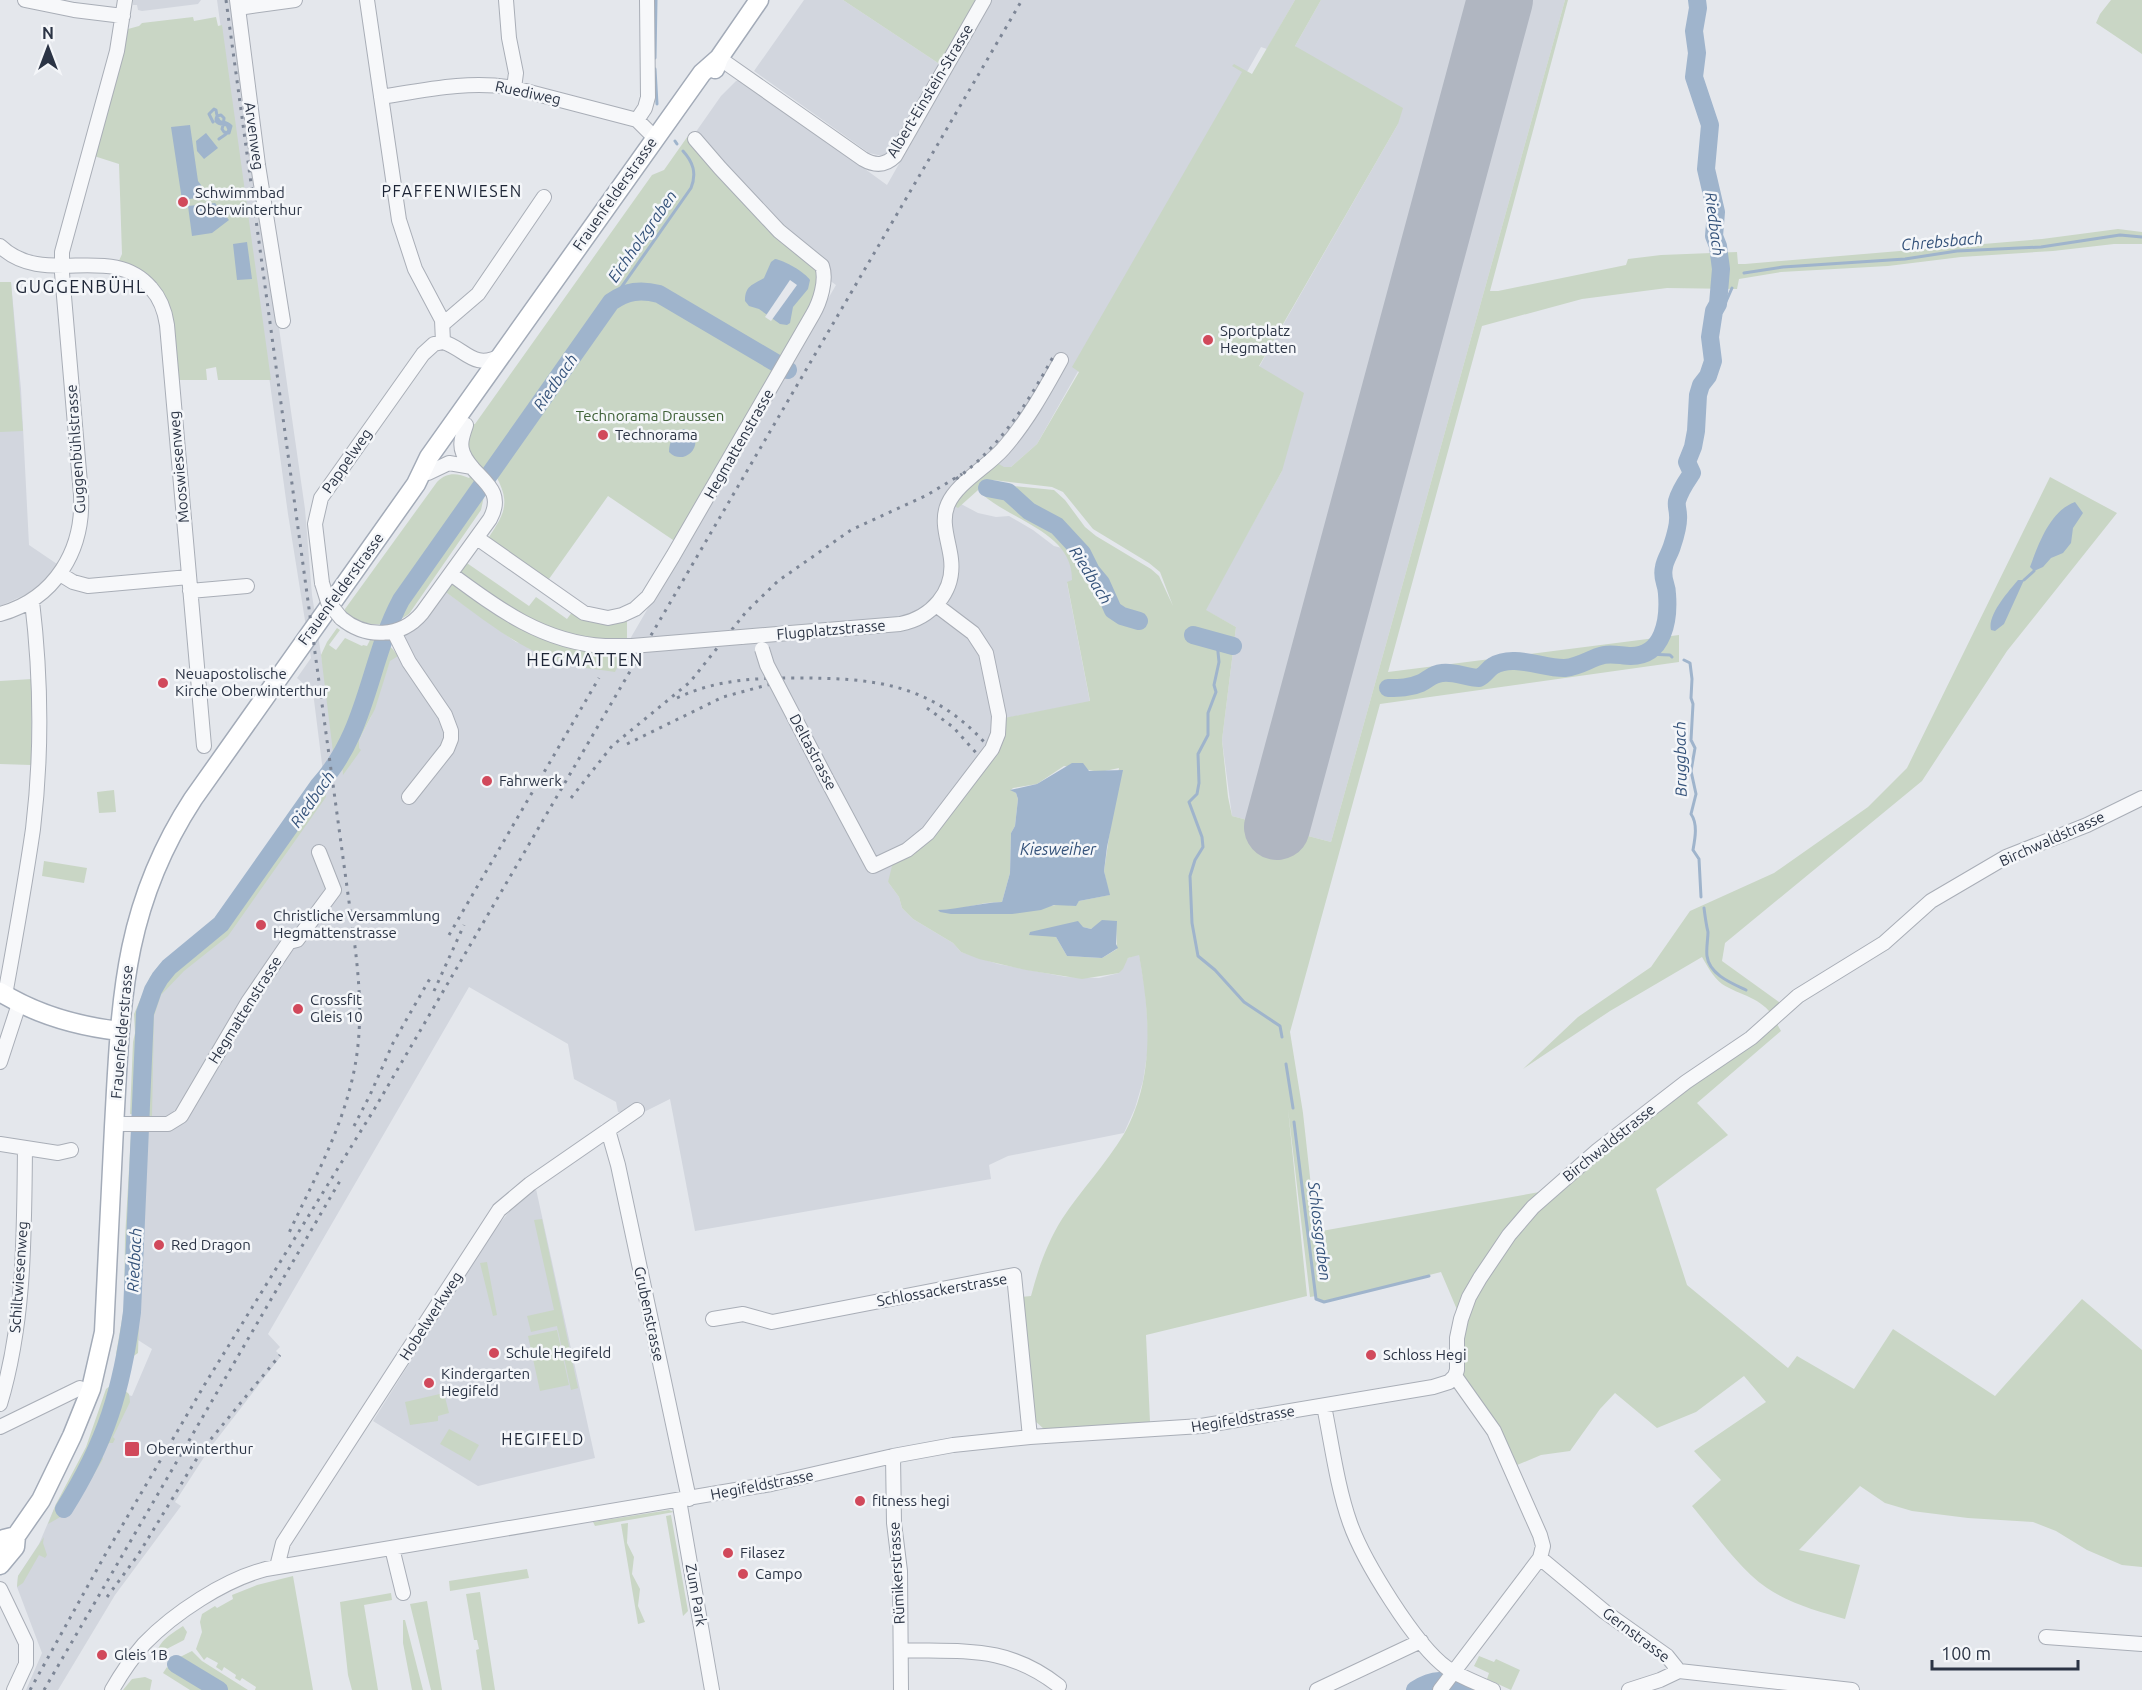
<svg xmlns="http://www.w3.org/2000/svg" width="2142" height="1690" font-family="Ubuntu,sans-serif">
<rect width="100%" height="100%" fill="#e4e7ec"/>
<!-- built -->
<path fill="#d2d6de" d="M133,0H201L198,4L142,11L138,10L137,5H133Z
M217,0H232L305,509L312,595L322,661L338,736L340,754L324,777L325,783L341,762L343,774L359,748V740L371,717L390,660L403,652L394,632L440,588L516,642L612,670L836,285L829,280L693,136L721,96L736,81L741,80L763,95L887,185L992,0H1295L1267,49L1261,47L1037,444L1011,467H977L944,495L978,513L996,517L1009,516L1033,530L1054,546L1062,548L1065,551L1072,565V581L1067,583L1090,702L1006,718L888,882L899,897L902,908L913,919L953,943L961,952L998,964L1066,977L1099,978L1119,973L1128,958L1139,954L1145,989L1149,1042L1143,1081L1135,1108L1124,1133L1008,1156L989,1165L991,1179L695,1231L670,1099L626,1121L621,1112H618L616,1102L574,1079L568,1044L469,987L268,1334L280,1347L276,1351L281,1356L210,1448L175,1502L181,1506L115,1595L58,1690H26L42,1653L17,1587L18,1576L39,1544L56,1504L70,1513L85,1489L124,1394L132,1396L152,1349L138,1340V1153L145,1013L206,939L324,780L313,692L297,678L311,658L288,514Z
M804,0H843L941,65L894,149L882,156L869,153L754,71Z
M1321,0H1565L1331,842L1232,816L1222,740L1236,627L1205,610L1282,471L1259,367L1398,124L1295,46Z
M0,282H11L21,389L29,545L57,564L44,581L29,593L0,606Z
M536,1189L595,1458L478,1486L373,1421L491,1234L509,1212Z"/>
<!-- green -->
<path fill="#c9d6c5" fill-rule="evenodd" d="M843,0H978L941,65Z
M1295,0H1321L1295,46L1403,108L1398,124L1259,366L1304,393L1282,471L1206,610L1236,627L1222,740L1228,797L1232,816L1331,842L1565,0H1568L1490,291H1498L1626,265L1628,259L1661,255L1737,252L1738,264H1745L2042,239L2118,229L2142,232V244H2114L2053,251L1961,257L1888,266L1781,272L1739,279L1737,289L1667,288L1582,299L1482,326L1388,672L1679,635V662L1380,704L1290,1032L1303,1113L1316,1232L1551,1190L1773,1017C1763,998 1739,995 1722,984C1712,976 1708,967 1702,957L1610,1011L1523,1069L1578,1017L1651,967L1690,911L1774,873L1868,807L1907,768L2050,477L2117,513L2007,651L1922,781L1725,943L1722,961L1786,1007L1773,1017L1781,1031L1697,1103L1728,1135L1656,1189L1687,1285L1788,1368L1797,1356L1854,1389L1893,1329L1995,1396L2082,1299L2142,1350V1567L2122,1565L2087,1550L2056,1531L2033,1522L1968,1518L1912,1511L1885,1503L1860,1486L1799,1550L1860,1565L1845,1619C1820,1612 1789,1603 1767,1588C1739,1569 1714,1532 1692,1506L1721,1480L1694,1451L1766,1402L1744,1376L1696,1412L1657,1428L1615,1393L1600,1409L1570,1451L1541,1455L1510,1468L1455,1376L1461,1319L1441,1272L1324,1302L1316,1299V1296L1310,1297L1288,1109L1307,1296L1146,1335L1150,1422L1044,1429L1035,1421L1021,1297L1031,1296C1038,1269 1047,1243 1062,1219C1081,1190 1106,1164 1124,1134C1155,1078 1150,1015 1139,955L1128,958L1123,969L1119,973L1082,979L1026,970L979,959L961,952L953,943L913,919L902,908L899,897L888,882L893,862L924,843L1004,718L1090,701L1067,582L1072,580C1073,533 1013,521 983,495L984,490L994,484L1054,490L1065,500L1085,527L1096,536L1151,569L1159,576L1173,606L1160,572L1149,563L1093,529L1063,492L1052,487L993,480L987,482L958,508L948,503L992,460L1004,467H1011L1037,444L1079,372L1072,367L1242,72L1232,66L1234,64L1252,74ZM1064,766L1100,772L1119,768L1104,871L1109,895L1079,901L1075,906L1061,904L1045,907L939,910L957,909L986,903L1002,902L1010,873L1011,833L1015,826L1018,799L1016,793L1011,790L1013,788L1037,784ZM1116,924L1117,949L1102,958L1067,956L1056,937L1083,927L1091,929L1097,925Z
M2111,0H2142V54L2096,23L2100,14Z
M193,17L194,21L216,17L218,26L222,25L271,380H218L216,367L206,369L207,380H176L170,315L118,263L122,254L119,164L94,156L122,59L128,29L139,26L142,23Z
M690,133L720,168L818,271L813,301L676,542L608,496L544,586L485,544C500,518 513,508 497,478L484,496L481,510L409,614C387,629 366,627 345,613V609L437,482C447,472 457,473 469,478L475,470L467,461L466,425L475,424L652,175L664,170Z
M0,282H11L23,431L0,432Z
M461,559L529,606L536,597L567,619L575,608L627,613V647L615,672C597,669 577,668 560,662C515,647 478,615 440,588Z
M337,628L340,630L329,645L336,650L345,638L362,646L363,645L367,646L370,640C385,642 389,643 398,656L390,661L375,709L359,740V748L361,750L343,775L339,747L334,760L321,655L327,642Z
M32,679L31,765L0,764V681Z
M323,768L326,797L228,936L184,971L161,995L154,1016L152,1116L130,1114L133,1042L135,1033L134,1014L150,977L160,964L214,919Z
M114,790L116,812L99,813L97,792Z
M44,861L87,868L84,883L42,876Z
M131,1135H143L145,1138L138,1353L129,1359L116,1354L124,1308L125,1238Z
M542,1219L578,1388L571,1390L557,1326L531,1332L527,1316L554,1310L534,1220Z
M487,1262L497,1315L493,1316L480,1263Z
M557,1330L569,1385L540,1391L528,1336Z
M110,1386L122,1388L129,1394L130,1402L113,1437L115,1439L113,1443H109L102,1456L103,1459L71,1513L69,1512L48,1524L56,1504L86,1447L106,1389Z
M444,1393L449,1413L438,1416V1421L410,1425L405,1402Z
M449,1429L479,1445L470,1461L440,1444Z
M669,1510L674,1512L595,1526L593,1522Z
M671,1515L688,1611L683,1616L666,1516Z
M628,1523L627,1543L634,1557L632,1574L640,1589L638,1606L645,1622L638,1624L621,1524Z
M44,1537L43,1543L47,1555L45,1558L39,1555L23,1583L17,1587L18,1576Z
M527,1569L529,1578L450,1591L449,1581Z
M293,1576L313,1690H255L256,1687L242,1678L240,1681L235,1678L236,1675L224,1667L222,1671L216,1667L218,1663L207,1657L204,1660L196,1649L202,1632L200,1622L202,1614L215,1606L217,1608L233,1599L232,1595L257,1585Z
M480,1592L495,1690H482L476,1650L479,1649L477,1640H474L466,1594Z
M391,1593L392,1600L364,1605L378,1690H352L348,1675L340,1602Z
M427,1601L442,1690H431L410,1604Z
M403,1620H405L423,1690H412L403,1643Z
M183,1626L187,1632L184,1640L157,1654C158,1641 173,1633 183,1626Z
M192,1651L202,1661L248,1690H190L163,1673L167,1667L172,1670L180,1657Z
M1479,1656L1494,1662L1496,1659L1520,1670L1511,1690L1487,1679L1489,1673L1474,1666Z
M145,1677L152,1680L150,1690H123L132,1679Z
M1438,1677H1450L1478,1690H1454L1445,1686H1431L1424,1690H1410L1428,1679Z"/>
<!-- water -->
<path fill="#9fb4cc" d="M190,125L198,181L207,193L203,197L182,200L171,127Z
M206,133L218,148L204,159L197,151L196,141Z
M215,203L229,220L212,233L192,236L188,206Z
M247,242L252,279L237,280L233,244Z
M775,259C784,260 806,273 810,280L808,289L793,307L790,323L787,325L780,324L759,309L749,306L745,301C745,285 753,285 764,278L771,262Z
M684,429L694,435C701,451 681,465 669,452C669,441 674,432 684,429Z
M2075,502L2083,513L2073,528L2071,543L2063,553L2051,558L2043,567L2034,571L2030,567C2039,543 2050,511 2075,502Z
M2018,580H2024L2004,624L1995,631L1991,630C1987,615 2009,591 2018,580Z
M1072,763H1083L1089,771L1123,770L1107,847L1104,871L1110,895L1079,901L1076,906L1054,905L1041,910L1012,914H951L940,912L938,910C960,909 980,903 1002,902L1010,873L1011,833L1015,826L1018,799L1016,793L1010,790L1037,784Z
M1102,920L1117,921L1116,944L1118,948L1102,958L1067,956L1056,937L1029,935L1030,932L1078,921L1083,927L1091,929Z"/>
<!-- pier -->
<path fill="#e4e7ec" d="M790,280L797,285L771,321L765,317Z"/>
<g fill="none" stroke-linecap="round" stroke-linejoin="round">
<!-- stream -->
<path stroke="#9fb4cc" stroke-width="3" d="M655,58L656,0
M655,69L657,104
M213,122L209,114L214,109L216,110C219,130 222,117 231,126L229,133L224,132L222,129C223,125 224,122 224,118L221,115L217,116C216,118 216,119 216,121C219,125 222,124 227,125L229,130C227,135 223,136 219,139
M675,141L677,144
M1744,273L1783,267L1905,259L1957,251L2041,247L2120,235L2142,237
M611,302L691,188C697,173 693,162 683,151
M1712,323L1721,313L1732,288
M2024,580L2034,571
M1217,642L1219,662L1214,685L1216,692L1208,713V735L1198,754L1199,783L1197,794L1189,802L1202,837L1203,847L1195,860L1190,876L1192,923L1198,956L1215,970L1244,1002L1280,1026L1282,1037
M1646,654L1670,655L1672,657
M1684,660L1690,663L1692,679L1691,698L1693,704L1691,740L1695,748L1691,771L1696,794L1691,814C1698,824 1695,839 1693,850L1699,859L1701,897
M1704,908C1705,916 1706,924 1708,932C1708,939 1706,948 1707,956C1709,974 1731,983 1746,990
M1286,1064L1293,1108
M1294,1122L1316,1299L1324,1302L1429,1276"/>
<!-- river -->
<path stroke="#9fb4cc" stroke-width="18" d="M987,488L1008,492L1029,511L1057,526L1082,553L1091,571L1101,583L1113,610L1122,616L1139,621
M1193,635L1233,646
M1388,688C1399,688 1410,688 1421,683C1429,679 1432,674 1442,673C1454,671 1467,678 1479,678C1485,675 1488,669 1493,666C1513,653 1544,669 1565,668C1582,666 1590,658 1604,655C1613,653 1622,656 1631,656C1664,656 1669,619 1667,594C1667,583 1661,580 1664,567C1665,560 1670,553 1672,546C1675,537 1679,524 1678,515C1678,510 1676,506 1677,501C1680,490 1686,482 1692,473L1687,462L1693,447L1696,431L1698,395L1701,385L1708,376L1713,361L1710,337L1714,311L1718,304L1721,269L1718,246L1714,236L1716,212L1706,169L1710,125L1694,77L1697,53L1694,31L1698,8L1697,0
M64,1509C106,1442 122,1390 132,1312L145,1013L153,990L160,978L169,967L221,924L319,785C368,731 368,662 401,600L611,302C627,291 640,289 659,294L788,370
M176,1664L219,1690
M1415,1690C1436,1676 1445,1680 1467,1690"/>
<!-- runway -->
<path stroke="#b0b6c1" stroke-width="66" d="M1277,827L1500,0"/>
<!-- minor casing -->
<g stroke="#a9aeb7" stroke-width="16">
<path id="minor" d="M25,0L74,10L123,16
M237,0L258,165L283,321
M367,0L399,220L415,269L442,320L443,342
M506,0L509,38L516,73L514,88
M647,0L648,97L645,108L637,120L655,138
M238,8L295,0
M719,58L863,159C875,166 885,166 895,156L984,0
M381,97C425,90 470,80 514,88L637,120
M0,246C45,289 111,241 151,288C160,298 165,311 167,325L204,746
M443,324L478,294L544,197
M443,342C466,349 473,370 500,356
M428,473L449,463L472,467
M477,538L584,613L608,618L622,615L635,609L648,597L673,556L813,314C820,302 827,280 822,266L779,231L720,168L695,139
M60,574L73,582L88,586L189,577
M451,574C498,609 544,643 605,646
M322,583L315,524L321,498L423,354L434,344L443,342
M190,591L247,586
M0,614C55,599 84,550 81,495L62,273V252L117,51L125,0
M341,618C366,639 401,638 422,613L490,519C508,486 472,478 463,453C459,444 463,434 466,425
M394,632L409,662L445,715L451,731V739L447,749L409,797
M741,637L900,624C931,618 955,592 951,559C949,541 940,522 948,504C957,483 987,467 1003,449C1026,423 1044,391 1061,360
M826,778L873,866L907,850L928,833L992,749L998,734L999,716L986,653L973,633L936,605
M5,995C15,940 25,884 33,829C42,754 41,676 32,601
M0,1062L19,1004
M115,1124H168L181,1116L248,1002L289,942L297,940L334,890L319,852
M608,1130L618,1165L689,1499
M0,1144L58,1153L71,1150
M713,1319L743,1314L772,1322L1014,1275L1030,1437
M1455,1376L1457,1370V1338L1461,1319L1469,1297L1480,1278L1509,1235L1533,1207L1598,1150L1686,1082L1751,1038L1798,996L1884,943L1931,901L2006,857L2087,825L2142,798
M0,1404C25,1321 24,1234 25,1148
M1324,1406C1332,1445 1337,1486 1350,1523C1363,1560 1415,1645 1447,1668C1461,1677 1477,1683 1493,1690
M0,1427L80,1388
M893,1456L894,1523L900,1571L901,1690
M679,1500L712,1690
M392,1548L403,1593
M1540,1558L1605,1612L1667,1656L1679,1671
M277,1567L283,1543L499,1210L530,1184L637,1110
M0,1589L26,1643V1664L14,1690
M2046,1637L2142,1644
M901,1650C964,1652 1007,1645 1059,1686
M1679,1671L1852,1690
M112,1690C121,1674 132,1658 144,1644C174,1613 224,1580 266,1569L771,1484L893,1456L953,1445L1030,1437L1201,1426L1433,1387L1449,1382L1455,1376
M1317,1690L1421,1641
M1440,1690L1540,1558L1543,1546L1540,1535L1494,1431L1455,1376
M1629,1690L1660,1680L1679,1671"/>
</g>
<!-- major casing -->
<g stroke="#a3abb8" stroke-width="21">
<path id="major" d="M715,69L719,58L759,0
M0,992C37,1015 76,1026 119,1031
M0,1544L4,1539L16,1536
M0,1565L15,1547L16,1536L41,1500L72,1436L91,1389L104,1332C107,1264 111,1195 114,1127C121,1002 122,908 193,799L416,484L429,457L702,73L719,58"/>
</g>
<!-- minor -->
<use href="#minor" stroke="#f7f8fa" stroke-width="14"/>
<!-- major -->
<use href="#major" stroke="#fff" stroke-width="18"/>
<!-- rail -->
<path stroke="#7d8696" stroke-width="3" stroke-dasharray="3 6" stroke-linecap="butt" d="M226,0L353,931C358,969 362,1006 358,1045C351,1114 316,1175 287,1237
M956,479C1000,447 1027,404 1053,357
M677,698C715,680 753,678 794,678C872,678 930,682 986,744
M927,708L953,727L979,756
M627,744L723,697L771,684
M571,798L612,746L690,682L746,612L778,581L851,530L927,495L962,474
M449,935L599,678
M434,991L464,925
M354,1126L370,1095L393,1043L432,975
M107,1597L138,1555L202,1450L280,1355
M30,1690L105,1555L205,1384L375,1108L1022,0
M44,1690L341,1179"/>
<!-- minor-bridge casing -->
<g stroke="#a9aeb7" stroke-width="16" stroke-linecap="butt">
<path id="minor-bridge" d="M322,583L328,602L341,618
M605,646H632L741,637
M762,649L767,665L826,778"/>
</g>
<!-- minor-bridge -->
<use href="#minor-bridge" stroke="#f7f8fa" stroke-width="14"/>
</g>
<!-- markers -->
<g fill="#d1495b" stroke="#f4f6f9" stroke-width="2">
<circle cx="183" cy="202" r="6"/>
<circle cx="1208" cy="340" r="6"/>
<circle cx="603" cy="435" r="6"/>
<circle cx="163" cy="683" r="6"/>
<circle cx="487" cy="781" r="6"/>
<circle cx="261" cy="925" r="6"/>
<circle cx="298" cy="1009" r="6"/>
<circle cx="159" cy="1245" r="6"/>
<circle cx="494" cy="1353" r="6"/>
<circle cx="1371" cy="1355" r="6"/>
<circle cx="429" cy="1383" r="6"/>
<rect x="124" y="1441" width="16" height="16" rx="3"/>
<circle cx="860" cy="1501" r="6"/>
<circle cx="728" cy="1553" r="6"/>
<circle cx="743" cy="1574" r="6"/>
<circle cx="102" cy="1655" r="6"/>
</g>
<g text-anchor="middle" stroke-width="5" stroke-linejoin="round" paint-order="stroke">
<!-- street labels -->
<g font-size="15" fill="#2b3445" stroke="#f4f6f9">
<text transform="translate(930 91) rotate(-59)" y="5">Albert-Einstein-Strasse</text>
<text transform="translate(528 93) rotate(12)" y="5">Ruediweg</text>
<text transform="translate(254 136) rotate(82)" y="5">Arvenweg</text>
<text transform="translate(615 194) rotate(-55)" y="5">Frauenfelderstrasse</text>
<text transform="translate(739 444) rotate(-60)" y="5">Hegmattenstrasse</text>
<text transform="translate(76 449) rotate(-94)" y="5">Guggenbühlstrasse</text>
<text transform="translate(347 461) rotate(-55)" y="5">Pappelweg</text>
<text transform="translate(179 467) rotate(-95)" y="5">Mooswiesenweg</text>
<text transform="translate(341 589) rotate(-54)" y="5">Frauenfelderstrasse</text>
<text transform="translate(831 630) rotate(-5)" y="5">Flugplatzstrasse</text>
<text transform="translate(813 752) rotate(62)" y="5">Deltastrasse</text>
<text transform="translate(2052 839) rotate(-24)" y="5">Birchwaldstrasse</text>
<text transform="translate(245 1010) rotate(-58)" y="5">Hegmattenstrasse</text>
<text transform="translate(122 1032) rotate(-85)" y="5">Frauenfelderstrasse</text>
<text transform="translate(1609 1143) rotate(-39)" y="5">Birchwaldstrasse</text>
<text transform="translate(19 1277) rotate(-86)" y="5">Schiltwiesenweg</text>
<text transform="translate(942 1290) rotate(-10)" y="5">Schlossackerstrasse</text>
<text transform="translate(649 1314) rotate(78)" y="5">Grubenstrasse</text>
<text transform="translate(431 1316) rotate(-57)" y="5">Hobelwerkweg</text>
<text transform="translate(1243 1419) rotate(-9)" y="5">Hegifeldstrasse</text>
<text transform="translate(762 1485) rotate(-11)" y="5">Hegifeldstrasse</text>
<text transform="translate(897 1573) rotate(-93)" y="5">Rümikerstrasse</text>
<text transform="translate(696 1595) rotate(80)" y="5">Zum Park</text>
<text transform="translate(1636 1635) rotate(37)" y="5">Gernstrasse</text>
</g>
<!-- poi labels -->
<g font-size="15" fill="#2b3445" stroke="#f4f6f9" text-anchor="start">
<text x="195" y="198">Schwimmbad<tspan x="195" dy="17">Oberwinterthur</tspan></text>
<text x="1220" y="336">Sportplatz<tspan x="1220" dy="17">Hegmatten</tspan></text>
<text x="615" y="440">Technorama</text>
<text x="175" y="679">Neuapostolische<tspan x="175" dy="17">Kirche Oberwinterthur</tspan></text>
<text x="499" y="786">Fahrwerk</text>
<text x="273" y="921">Christliche Versammlung<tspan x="273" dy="17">Hegmattenstrasse</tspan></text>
<text x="310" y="1005">Crossfit<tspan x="310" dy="17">Gleis 10</tspan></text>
<text x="171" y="1250">Red Dragon</text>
<text x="506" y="1358">Schule Hegifeld</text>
<text x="1383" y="1360">Schloss Hegi</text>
<text x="441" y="1379">Kindergarten<tspan x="441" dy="17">Hegifeld</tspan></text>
<text x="146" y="1454">Oberwinterthur</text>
<text x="872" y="1506">fitness hegi</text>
<text x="740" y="1558">Filasez</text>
<text x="755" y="1579">Campo</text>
<text x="114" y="1660">Gleis 1B</text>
</g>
<!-- park labels -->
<g font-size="15" fill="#3f6138" stroke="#f4f6f9">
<text x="650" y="421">Technorama Draussen</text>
</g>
<!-- neighbourhood labels -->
<g font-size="16" letter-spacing="1.5" fill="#1d2536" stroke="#f4f6f9">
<text x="452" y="197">PFAFFENWIESEN</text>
<text x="543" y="1445">HEGIFELD</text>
</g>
<!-- water labels -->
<g font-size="16" font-style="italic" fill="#34527a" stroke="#f4f6f9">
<text transform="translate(1715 224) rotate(83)" y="6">Riedbach</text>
<text transform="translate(642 236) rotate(-55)" y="6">Eichholzgraben</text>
<text transform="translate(1942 241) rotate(-5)" y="6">Chrebsbach</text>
<text transform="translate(555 382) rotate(-55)" y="6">Riedbach</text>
<text transform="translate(1091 575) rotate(58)" y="6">Riedbach</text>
<text transform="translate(1680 759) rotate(-91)" y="6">Bruggbach</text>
<text transform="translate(312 799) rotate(-55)" y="6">Riedbach</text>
<text x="1058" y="855">Kiesweiher</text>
<text transform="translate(1320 1231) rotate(83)" y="6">Schlossgraben</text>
<text transform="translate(134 1260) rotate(-87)" y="6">Riedbach</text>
</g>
<!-- quarter labels -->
<g font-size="18" letter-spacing="1.5" fill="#1d2536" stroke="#f4f6f9">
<text x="81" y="293">GUGGENBÜHL</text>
<text x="585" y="666">HEGMATTEN</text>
</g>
</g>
<!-- north arrow -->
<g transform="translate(48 48)" stroke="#f4f6f9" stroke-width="4.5" paint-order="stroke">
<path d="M0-4.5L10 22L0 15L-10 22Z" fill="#2b3445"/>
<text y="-9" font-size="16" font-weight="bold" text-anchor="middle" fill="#2b3445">N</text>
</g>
<!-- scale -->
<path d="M1932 1660v9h146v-9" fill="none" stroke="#2b3445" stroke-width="3"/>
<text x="1941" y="1660" font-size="18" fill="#2b3445" stroke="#f4f6f9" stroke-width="4.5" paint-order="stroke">100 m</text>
</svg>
